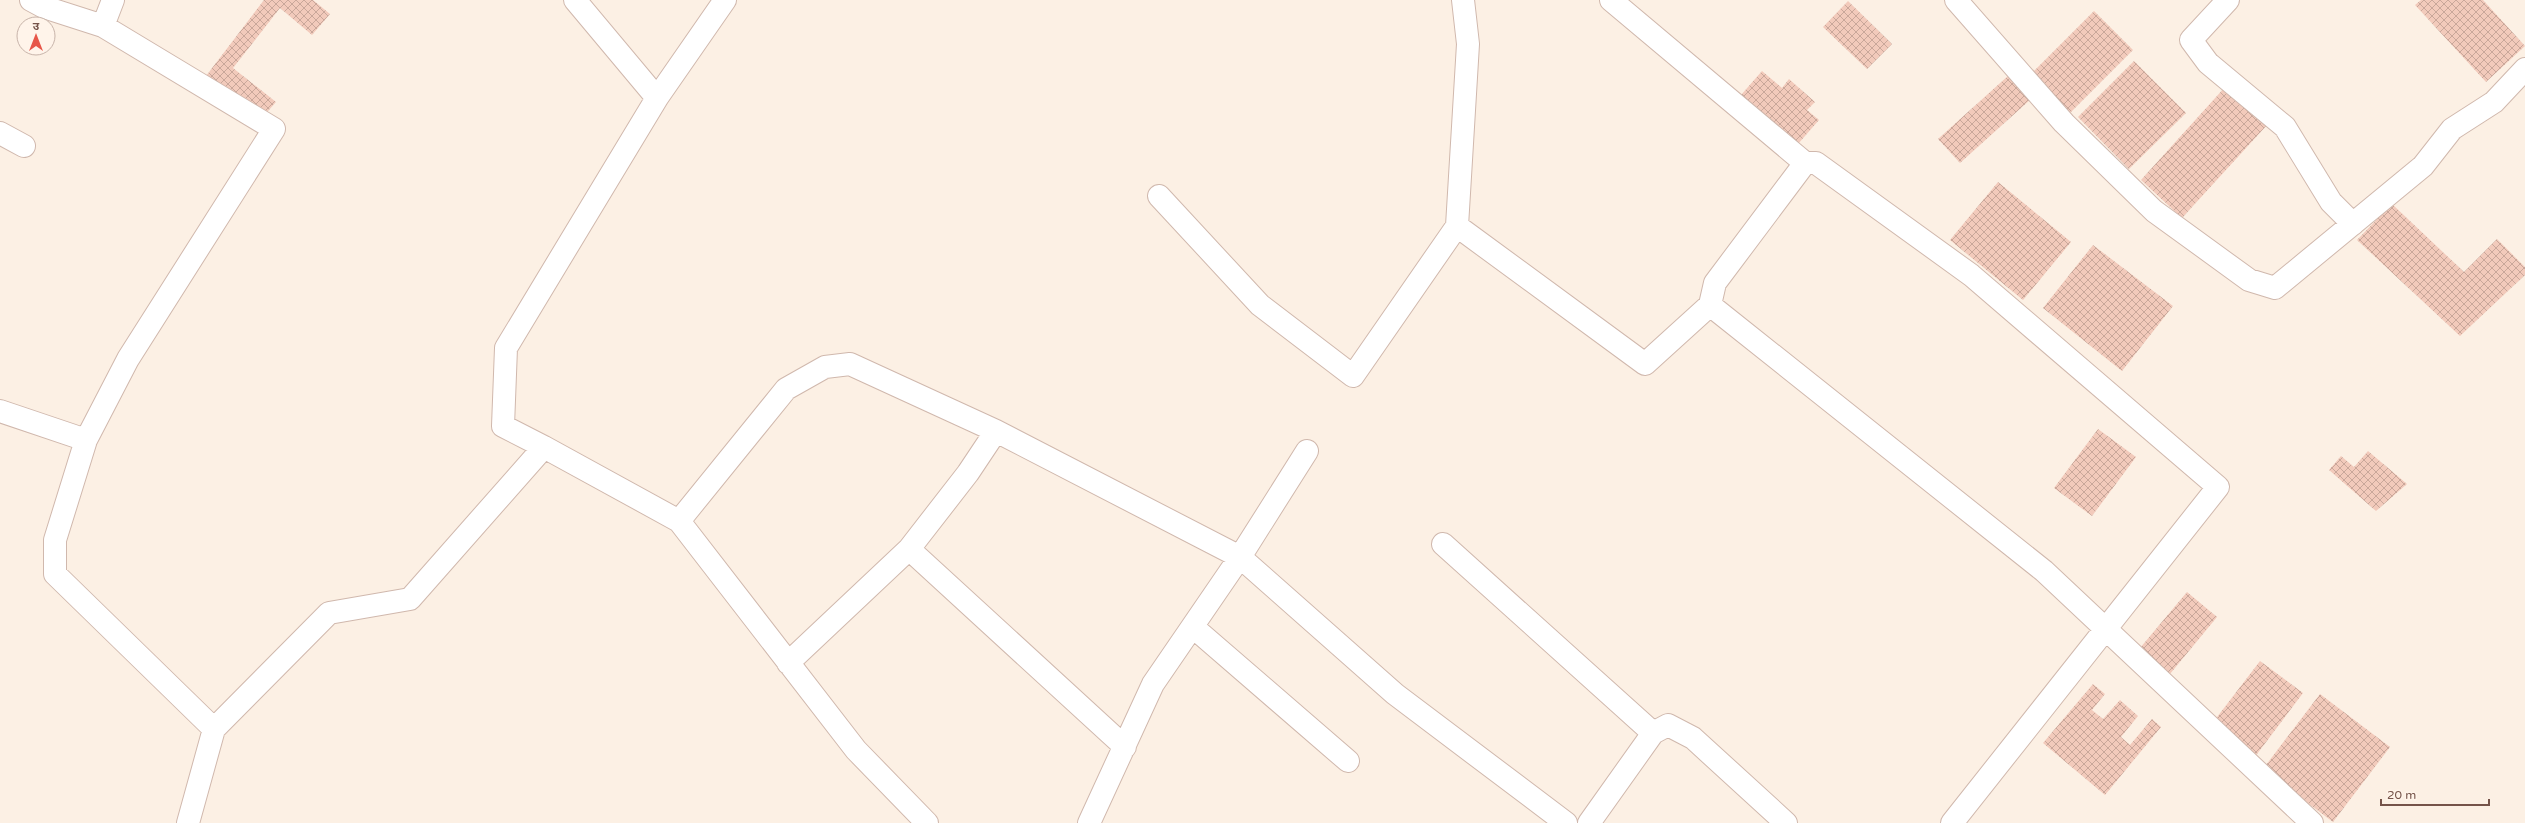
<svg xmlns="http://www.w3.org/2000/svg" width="2525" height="823" font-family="'Varela Round','Noto Sans Devanagari',sans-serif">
<defs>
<pattern id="building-cross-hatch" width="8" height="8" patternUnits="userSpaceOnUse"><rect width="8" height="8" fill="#f2cabb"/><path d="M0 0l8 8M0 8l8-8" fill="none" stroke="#c9a79a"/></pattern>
</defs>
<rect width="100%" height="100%" fill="#fcf0e4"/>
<!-- building -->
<path fill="url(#building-cross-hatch)" d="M264,0H313L330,14L312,35L280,8L233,68L276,102L261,119L206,76Z
M2421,0H2483L2525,46L2486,82L2415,5Z
M1848,1L1892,44L1867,69L1823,27Z
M2094,11L2133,50L2068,115L2029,76Z
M2134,61L2186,113L2129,169L2078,117Z
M1762,71L1782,88L1789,79L1815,102L1807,110L1819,120L1798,144L1741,95Z
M2009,75L2031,99L1960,163L1938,139Z
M2226,86L2268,124L2182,218L2141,180Z
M1998,182L2071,242L2023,300L1950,240Z
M2392,204L2464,272L2497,239L2525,267V275L2460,336L2357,240Z
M2093,245L2173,306L2122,371L2043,308Z
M2098,429L2136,457L2092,516L2054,488Z
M2368,451L2407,484L2376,511L2329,470L2341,456L2354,467Z
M2187,592L2217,617L2165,680L2135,654Z
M2260,661L2303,693L2254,758L2211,725Z
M2093,684L2105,694L2092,710L2103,719L2120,700L2138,716L2121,737L2130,745L2152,719L2161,727L2105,795L2043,743Z
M2320,694L2390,747L2333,822L2263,769Z"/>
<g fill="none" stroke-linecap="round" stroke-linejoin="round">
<!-- street casing -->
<g stroke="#d0b8ad" stroke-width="24">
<path id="street" d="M31,0L44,7L103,26L274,129L128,359L86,440L55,540V574L214,729
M575,0L657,98
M1611,0L1805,163H1816L1971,275L2218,487L1952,823
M1956,0L2064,123L2154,211L2249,280L2275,288L2423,166L2452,129L2494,102L2525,69
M2228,0L2191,40L2208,63L2285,127L2331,202L2353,224
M103,26L113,0
M0,133L24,146
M1159,196L1260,305L1353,376L1457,226L1468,44L1463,0
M1457,226L1645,364L1710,305L1715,283L1805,163
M1710,305L2044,571L2312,823
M0,411L86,440
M544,447L679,521L856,750L927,823
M679,521L786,389L825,367L850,364L996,431L1240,557L1395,694L1566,823
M1443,544L1653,733
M909,549L1125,747
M1193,627L1348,761
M788,663L909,549L968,473L996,431
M188,823L214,729L329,613L410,599L544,447L503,426L506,348L657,98L725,0
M1089,823L1153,684L1240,557L1307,451
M1589,823L1653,733L1668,725L1693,738L1786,823"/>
</g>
<!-- street -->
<use href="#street" stroke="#fff" stroke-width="22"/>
</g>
<!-- north arrow -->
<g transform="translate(36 36)"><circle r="19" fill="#fff4ea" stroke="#c8b4aa"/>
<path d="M0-3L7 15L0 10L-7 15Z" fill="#e75648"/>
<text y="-6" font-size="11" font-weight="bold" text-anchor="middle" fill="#755349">उ</text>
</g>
<!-- scale -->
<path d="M2381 799v6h108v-6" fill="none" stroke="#755349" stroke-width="2"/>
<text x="2387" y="799" font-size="12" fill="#755349" stroke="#fff4ea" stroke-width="3" paint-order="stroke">20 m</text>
</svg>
